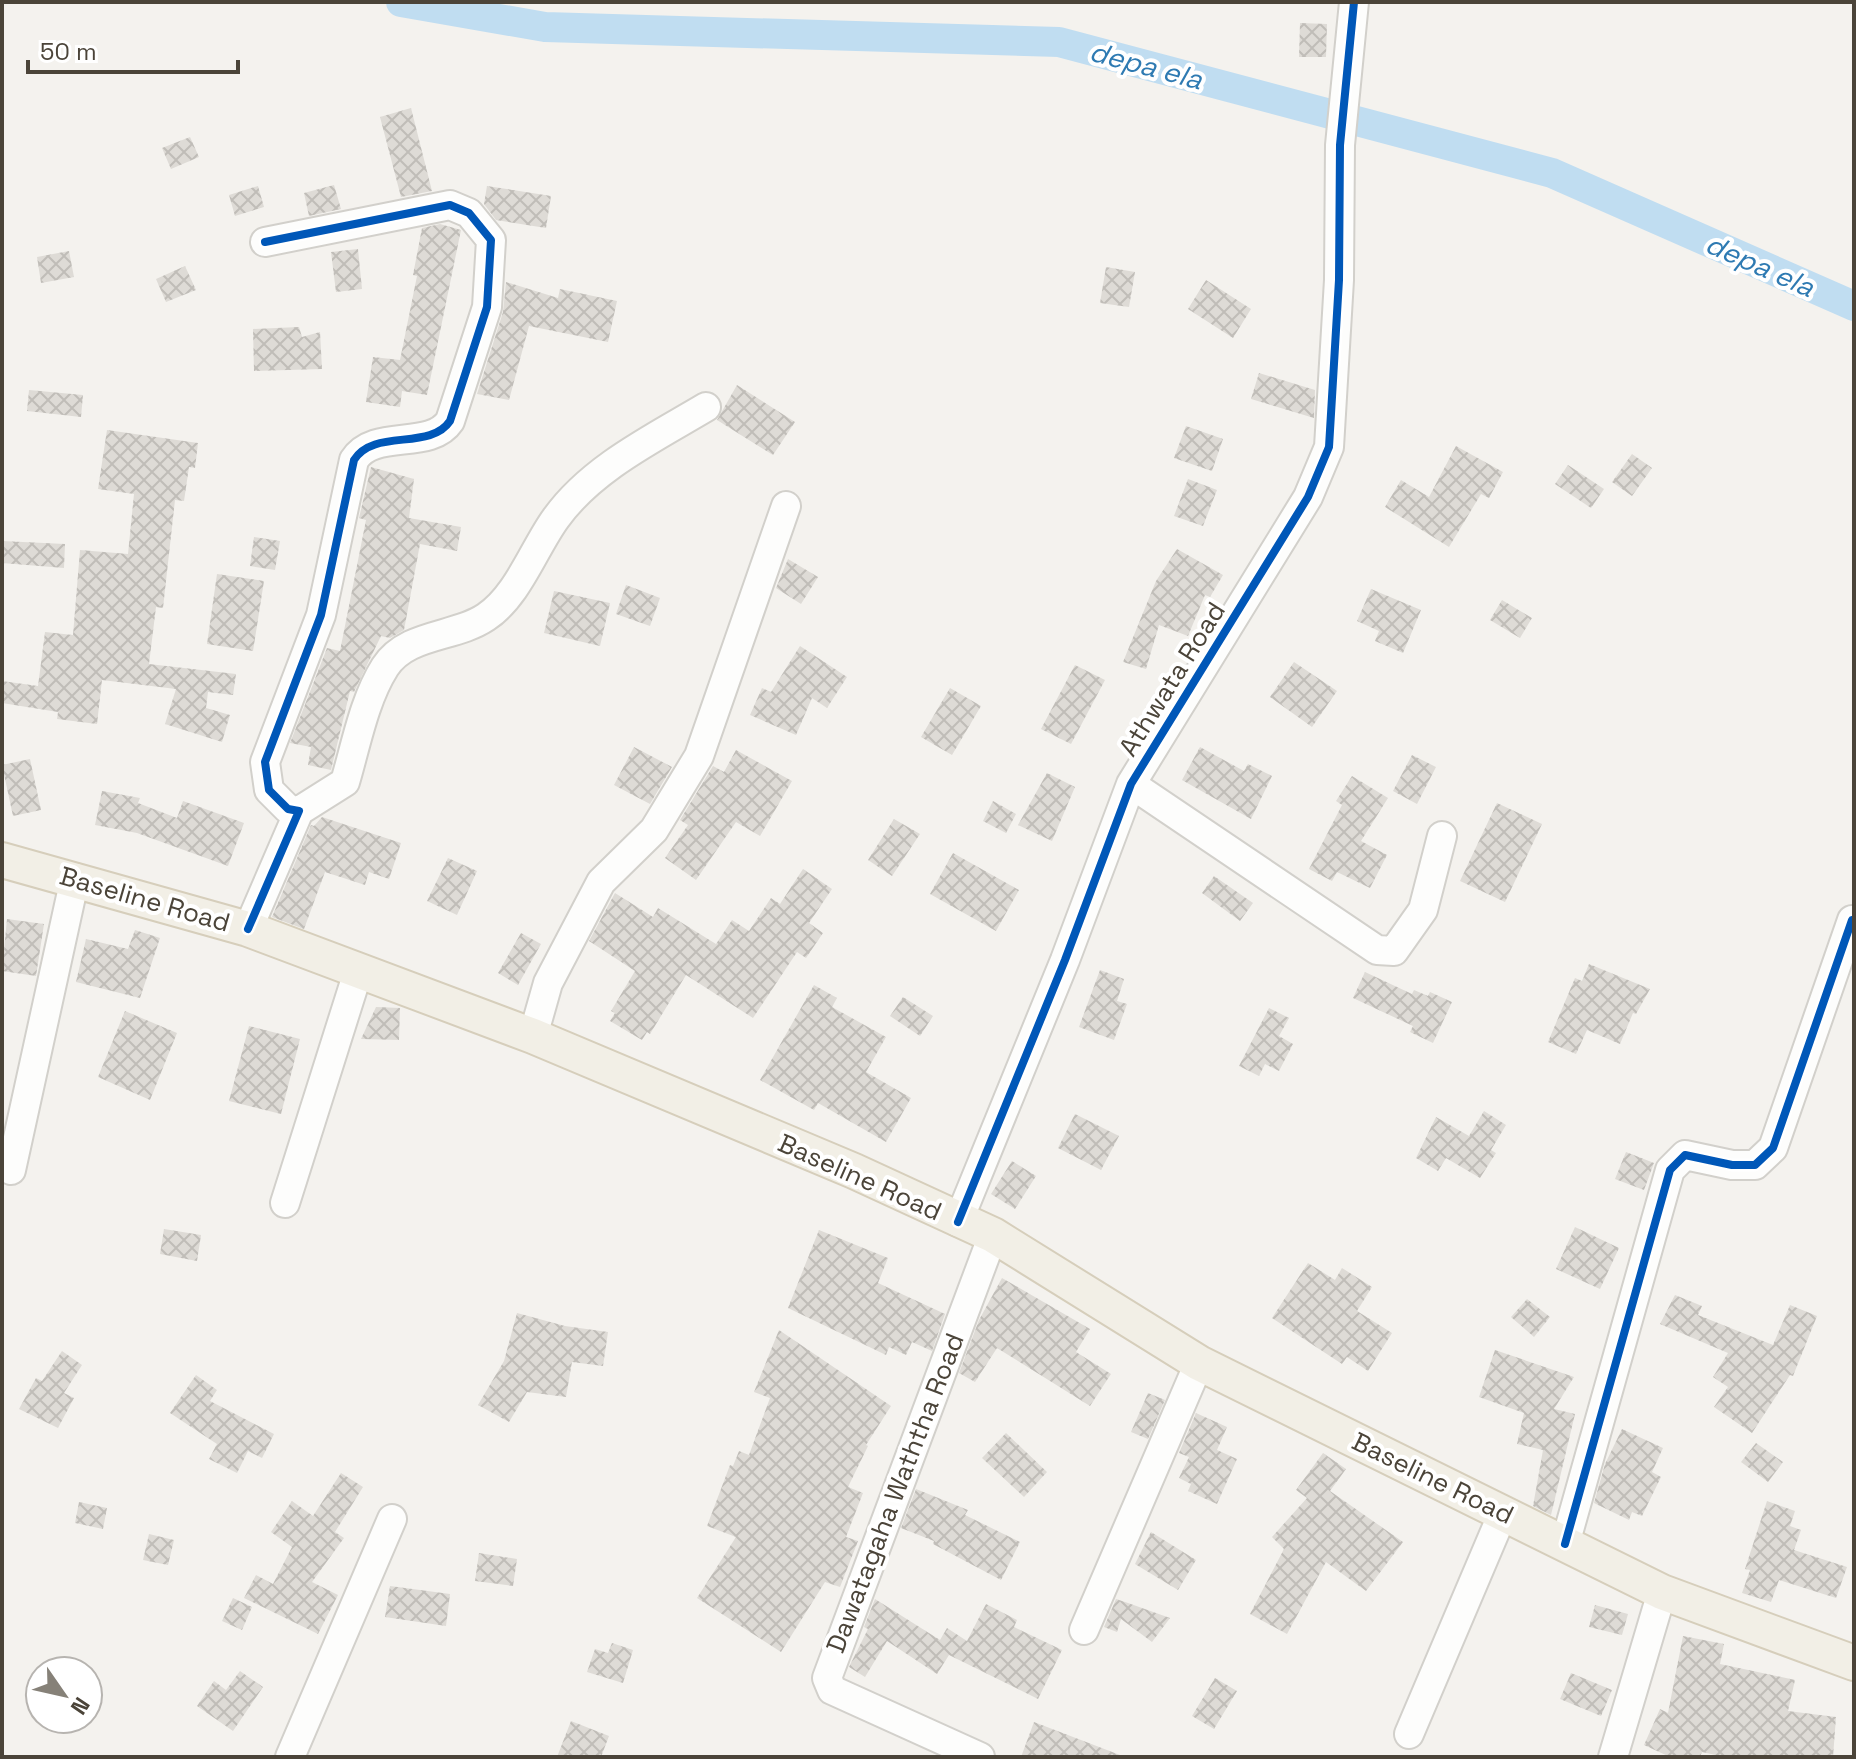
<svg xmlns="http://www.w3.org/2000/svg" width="1856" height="1759" font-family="'Space Grotesk',sans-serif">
<defs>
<pattern id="building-cross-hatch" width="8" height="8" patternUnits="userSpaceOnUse" patternTransform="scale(2)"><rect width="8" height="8" fill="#dedbd6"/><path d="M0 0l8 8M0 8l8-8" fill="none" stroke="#c0bdb8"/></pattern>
</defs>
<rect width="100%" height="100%" fill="#f4f2ee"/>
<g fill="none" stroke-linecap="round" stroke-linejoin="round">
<!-- canal -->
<path stroke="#c0ddf1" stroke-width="30" d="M401,2L545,27L1059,42L1552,173L1854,306"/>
</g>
<!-- building -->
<path fill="url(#building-cross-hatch)" d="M1300,23L1327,24L1326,57H1299Z
M411,108L432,191L401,197L380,117Z
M190,137L199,157L171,169L162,148Z
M334,185L341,209L309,216L304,193Z
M258,186L264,207L235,216L229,195Z
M487,186L551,196L546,228L496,220L484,204Z
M440,224L461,230L427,395L402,391L400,407L366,402L373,357L400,360L417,276L413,275L422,228Z
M358,249L362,289L336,292L331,252Z
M69,251L74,277L41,283L37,257Z
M185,266L196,290L166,302L156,279Z
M1106,267L1135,272L1129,307L1100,303Z
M1206,280L1251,309L1233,338L1188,309Z
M506,282L558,298L560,289L617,301L608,342L529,326L509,400L477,394L503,312Z
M299,327L302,337L320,332L322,369L254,371L253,329Z
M1259,373L1315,390L1314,418L1251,399Z
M737,385L795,422L773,455L717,420Z
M29,390L83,395L81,417L27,411Z
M1186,426L1223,439L1212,471L1174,458Z
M107,430L198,443L195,468L189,467L184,501L175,500L163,608L156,607L149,664L236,674L233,695L208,692L206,708L230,715L222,742L165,724L176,689L102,680L97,724L57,719L58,712L2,703V681L38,686L45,632L73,635L80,550L128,554L134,494L98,489Z
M1456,446L1503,472L1489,498L1481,494L1449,547L1385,507L1401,480L1429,497Z
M1632,454L1652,468L1632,496L1612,482Z
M1568,465L1604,489L1591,508L1555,484Z
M371,467L414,479L409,518L461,527L457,551L420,544L404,630L390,638L381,636L354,692L350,691L331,770L308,765L311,747L290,743L327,648L340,651L366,520L359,518Z
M1188,479L1217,490L1203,526L1174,516Z
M254,537L280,541L275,570L250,566Z
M2,541L65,544L64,568L2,563Z
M1177,549L1223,575L1210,597L1205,595L1188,636L1159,625L1146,669L1123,662L1156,581Z
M788,559L818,577L801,604L776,588Z
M217,574L264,581L253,651L207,644Z
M626,585L660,598L650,626L616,614Z
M1371,589L1421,610L1403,653L1375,641L1379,631L1357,621Z
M554,591L610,603L600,646L544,633Z
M1502,600L1532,618L1520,638L1490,620Z
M800,646L847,677L827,708L812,698L796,735L750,715L762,688L771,692Z
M1294,662L1337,691L1312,727L1270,697Z
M1075,665L1105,680L1071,744L1041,729Z
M950,688L981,706L952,755L921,737Z
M634,747L672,767L650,804L614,785Z
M1200,747L1244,771L1248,764L1272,776L1251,819L1182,780Z
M736,750L792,781L760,836L736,822L696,880L665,858L688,825L680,820L713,766L724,772Z
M1412,755L1436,767L1417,804L1393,791Z
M30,759L41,810L13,816L2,765Z
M1047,773L1075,787L1052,841L1018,825Z
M1352,776L1388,798L1361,841L1387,855L1370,888L1337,872L1332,881L1309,869L1342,805L1336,801Z
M102,791L140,798L138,803L177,818L183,801L244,823L228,866L137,833L95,825Z
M993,801L1016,814L1006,833L983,821Z
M1497,803L1542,824L1505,902L1460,881Z
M322,817L401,843L389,879L369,872L365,885L325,872L304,929L272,917L311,825L314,826Z
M894,819L920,834L892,876L868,860Z
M953,853L1019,890L996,931L930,894Z
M448,858L477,871L457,915L427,901Z
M803,869L832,889L809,923L823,933L806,958L797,952L753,1018L686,975L650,1034L647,1032L642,1040L610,1021L615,1013L611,1011L635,971L589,941L615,893L653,917L658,908L716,944L732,920L749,931L771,898L780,904Z
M1214,876L1253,903L1240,921L1202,893Z
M7,919L44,924L36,976L2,971Z
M135,930L160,938L140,998L76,982L86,939L128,949Z
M521,933L541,944L518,985L498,973Z
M1589,964L1650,989L1636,1014L1633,1013L1620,1044L1587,1030L1576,1054L1548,1042L1575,978L1582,981Z
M1100,970L1124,979L1117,1001L1127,1004L1114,1040L1079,1027Z
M1365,972L1412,994L1414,990L1428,996L1430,992L1452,1002L1433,1043L1410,1032L1413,1026L1353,998Z
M814,985L837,998L832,1007L886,1037L866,1072L911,1098L886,1142L818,1103L814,1110L760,1080Z
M903,997L933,1016L920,1036L890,1016Z
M376,1007L400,1008L399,1040L361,1039Z
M1269,1008L1289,1018L1279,1036L1293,1044L1279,1071L1265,1064L1259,1076L1239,1066Z
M125,1011L177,1033L150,1100L98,1077Z
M249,1026L300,1039L281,1114L229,1101Z
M1484,1111L1506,1125L1491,1150L1496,1153L1480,1178L1446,1158L1438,1171L1416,1158L1436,1117L1469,1136Z
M1075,1114L1119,1136L1101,1170L1058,1148Z
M1626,1152L1654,1163L1644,1190L1615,1179Z
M1012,1161L1036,1176L1015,1209L991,1194Z
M1575,1227L1619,1248L1600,1289L1556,1269Z
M164,1229L201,1235L197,1261L160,1254Z
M819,1230L888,1258L878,1283L945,1314L932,1351L912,1342L906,1355L889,1347L886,1355L788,1308Z
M1308,1263L1335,1280L1342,1268L1372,1287L1357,1311L1392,1333L1368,1371L1347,1357L1342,1364L1272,1318Z
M1002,1278L1090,1329L1076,1352L1111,1374L1090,1406L997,1348L975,1382L959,1373L979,1320Z
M1675,1295L1702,1306L1698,1315L1773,1345L1790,1305L1817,1316L1793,1376L1790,1375L1752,1433L1714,1407L1728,1387L1713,1377L1728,1353L1660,1324Z
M1527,1299L1550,1317L1534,1337L1511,1317Z
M517,1313L565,1326L608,1332L603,1366L572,1362L566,1397L527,1392L509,1422L478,1405L504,1361Z
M779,1330L891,1406L866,1445L868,1446L848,1487L863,1493L846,1537L858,1541L840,1587L825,1582L781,1652L697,1598L736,1537L707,1526L730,1465L733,1466L739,1451L749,1455L770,1398L754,1392Z
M1495,1350L1574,1377L1554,1409L1575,1414L1551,1515L1533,1506L1543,1450L1517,1444L1524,1413L1479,1397Z
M62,1351L82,1365L64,1393L74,1398L58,1428L19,1409L36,1378L42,1381Z
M196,1375L217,1390L210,1401L274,1434L262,1458L248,1451L237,1473L209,1459L217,1444L170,1413Z
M1148,1393L1165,1400L1148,1439L1131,1432Z
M1196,1413L1227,1427L1217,1450L1237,1459L1217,1504L1188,1491L1191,1484L1179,1478L1189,1457L1179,1453Z
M1622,1429L1663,1448L1652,1472L1661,1477L1642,1516L1632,1512L1629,1520L1594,1503L1605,1464Z
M1006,1433L1047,1472L1024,1497L982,1458Z
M1756,1443L1783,1462L1768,1482L1741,1462Z
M1323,1453L1346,1469L1330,1491L1403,1542L1366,1591L1326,1562L1287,1634L1250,1614L1284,1549L1272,1537L1307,1498L1296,1490Z
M341,1473L363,1487L335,1532L344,1538L312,1582L338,1595L318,1634L244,1598L256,1575L273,1584L292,1547L271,1532L292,1501L313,1516Z
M916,1489L968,1510L965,1515L1020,1542L1001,1580L933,1544L934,1541L901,1528Z
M1767,1501L1795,1511L1790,1526L1801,1530L1794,1550L1847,1567L1836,1598L1779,1580L1771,1602L1742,1593L1750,1570L1745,1569Z
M79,1502L107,1508L103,1529L75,1523Z
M1151,1532L1196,1560L1178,1590L1135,1564Z
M149,1534L174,1540L168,1565L143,1560Z
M479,1553L517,1559L513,1586L475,1581Z
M390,1586L450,1594L446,1626L385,1617Z
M233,1598L252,1607L242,1630L222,1621Z
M875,1599L940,1640L947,1628L967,1641L986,1604L1017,1620L1014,1627L1062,1650L1038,1699L949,1655L937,1674L887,1641L865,1677L849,1667L868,1629L864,1627Z
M1116,1599L1128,1603L1170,1618L1152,1642L1121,1619L1117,1632L1104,1627Z
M1595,1605L1628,1614L1622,1635L1589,1627Z
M1683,1636L1724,1644L1720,1664L1795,1680L1788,1711L1836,1717L1833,1757H1725L1702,1752L1700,1757H1670L1644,1745L1660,1709L1668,1713Z
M612,1643L633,1650L623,1683L587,1672L595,1649L608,1653Z
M240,1671L263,1687L233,1731L197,1706L214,1681L226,1690Z
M1571,1673L1612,1690L1601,1716L1560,1699Z
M1215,1678L1237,1691L1214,1729L1192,1716Z
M571,1721L609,1736L601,1757H557Z
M1034,1722L1120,1755V1757H1021Z"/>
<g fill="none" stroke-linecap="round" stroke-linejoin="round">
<!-- minor casing -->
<g stroke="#d2d0cb" stroke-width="32">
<path id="minor" d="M1131,784L1377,950L1394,951L1423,910L1442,836
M299,811L345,782C356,745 364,700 385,667C407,633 455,638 486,617C518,596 534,548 556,518C592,468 654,438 706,407
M248,929L299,811L288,809L269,790L265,762L321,615L354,460C374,428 430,451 450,421L487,307L491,240L469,213L450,205L265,242
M533,1036L548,983L601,882L654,830L699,756L786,506
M11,1170L75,878
M285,1203L358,972
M958,1222L1065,960L1131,784L1308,497L1329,447L1339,280L1340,145L1354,2
M1565,1544L1670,1170L1685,1155L1732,1165H1755L1773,1148L1852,920
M1084,1630L1199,1363
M1409,1734L1503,1513
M290,1757L392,1519
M980,1757L832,1690L827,1678L993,1235
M1613,1757L1662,1592"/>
</g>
<!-- major casing -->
<g stroke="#d6cebb" stroke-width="38">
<path id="major" d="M2,860L248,929L533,1036L854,1171L993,1235L1199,1363L1662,1592L1854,1663"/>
</g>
<!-- minor -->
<use href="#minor" stroke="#fdfdfc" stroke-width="28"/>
<!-- major -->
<use href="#major" stroke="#f2efe6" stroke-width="34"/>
<!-- cycleway casing -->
<g stroke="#fff" stroke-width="13">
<path id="cycleway" d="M248,929L299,811L288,809L269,790L265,762L321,615L354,460C374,428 430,451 450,421L487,307L491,240L469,213L450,205L265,242
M958,1222L1065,960L1131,784L1308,497L1329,447L1339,280L1340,145L1354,2
M1565,1544L1670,1170L1685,1155L1732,1165H1755L1773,1148L1852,920"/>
</g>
<!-- cycleway -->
<use href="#cycleway" stroke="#0057b8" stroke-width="8"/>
</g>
<g text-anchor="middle" stroke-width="8" stroke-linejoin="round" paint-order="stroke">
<!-- street labels -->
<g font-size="26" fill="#4b4439" stroke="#fff">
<text transform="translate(1172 679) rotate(-58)" y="9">Athwata Road</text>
<text transform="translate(145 899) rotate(16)" y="9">Baseline Road</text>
<text transform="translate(860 1177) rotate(24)" y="9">Baseline Road</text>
<text transform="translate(1433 1478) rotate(26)" y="9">Baseline Road</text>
<text transform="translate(895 1493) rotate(-69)" y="9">Dawatagaha Waththa Road</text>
</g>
<!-- water labels -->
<g font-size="28" font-style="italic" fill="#2e7ab2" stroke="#fff">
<text transform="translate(1146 65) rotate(15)" y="10">depa ela</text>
<text transform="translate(1760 265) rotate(24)" y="10">depa ela</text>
</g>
</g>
<!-- border -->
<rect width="1856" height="1759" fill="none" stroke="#4b4439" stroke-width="8"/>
<!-- north arrow -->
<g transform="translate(64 1695) rotate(124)"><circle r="38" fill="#ffffff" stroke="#b7b4b0" stroke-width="2"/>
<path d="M0-6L14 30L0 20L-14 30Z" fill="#868178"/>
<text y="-12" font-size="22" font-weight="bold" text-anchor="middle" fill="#4b4439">N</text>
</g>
<!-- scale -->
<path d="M28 60v12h210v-12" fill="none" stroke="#4b4439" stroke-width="4"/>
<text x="40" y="60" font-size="24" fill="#4b4439" stroke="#ffffff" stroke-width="6" paint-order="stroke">50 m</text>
</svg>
